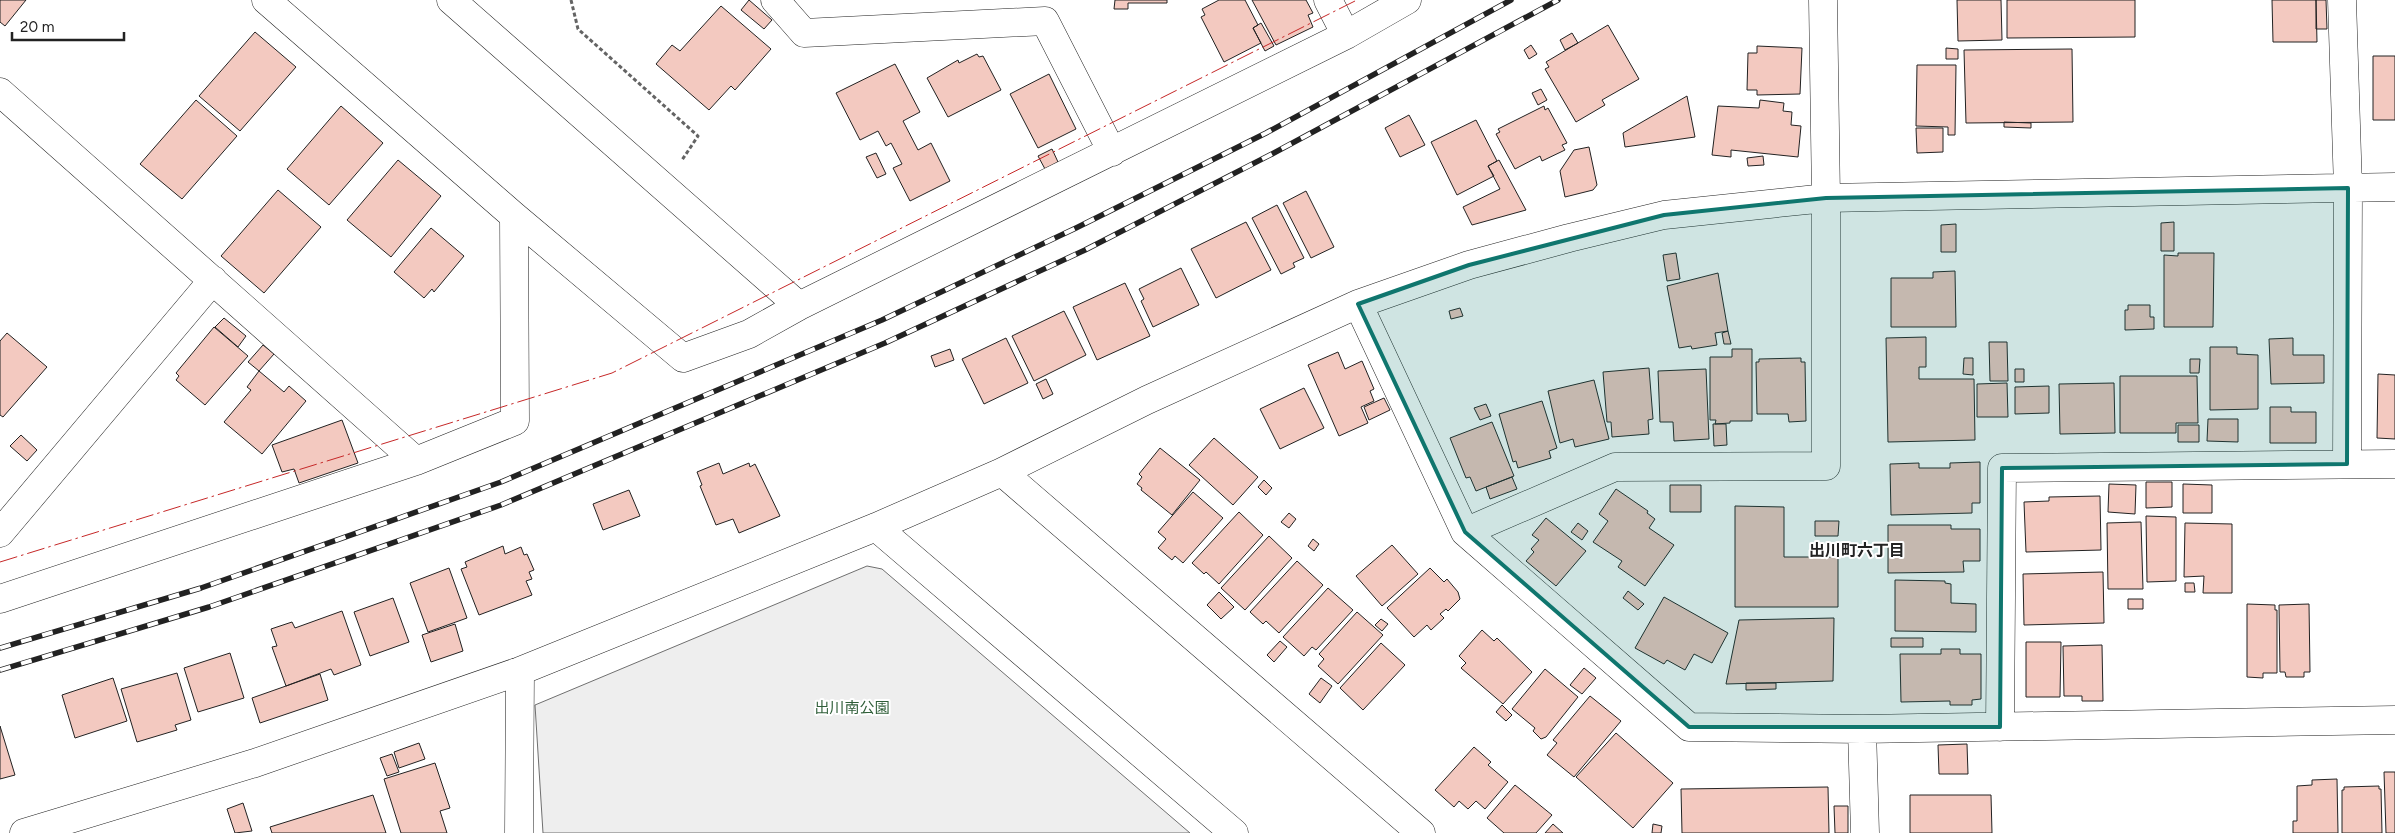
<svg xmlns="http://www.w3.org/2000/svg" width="2395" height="833" font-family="Figtree,'Noto Sans JP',sans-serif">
<rect width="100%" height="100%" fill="#fff"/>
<!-- green -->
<path fill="#eee" stroke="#6f6f6f" d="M867,566L882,569L1190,833H543L535,705Z"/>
<!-- building -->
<path fill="#f3c9c0" stroke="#222" d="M0,0H26L5,26L0,22Z
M749,0L772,20L764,29L741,10Z
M1115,0H1167V3H1128V9H1114Z
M1219,0H1245L1258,25L1253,28L1261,43L1224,62L1201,17L1205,15L1202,9Z
M1252,0H1306L1313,13L1308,15L1313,27L1276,45Z
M1957,0H2001L2002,40L1958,41Z
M2007,0H2135V37L2007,38Z
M2272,0H2316L2317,42H2273Z
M2316,0H2326L2327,29H2316Z
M721,6L771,49L735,90L731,86L709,110L656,64L672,45L680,51Z
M1261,23L1274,46L1265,51L1253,28Z
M1608,25L1639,79L1602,100L1605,105L1576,122L1545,69L1549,67L1546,62Z
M255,32L296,67L240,131L199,96Z
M1572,33L1578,43L1565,50L1560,40Z
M1531,45L1537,54L1529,59L1524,50Z
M1757,46L1802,48L1800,94L1757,95V90H1747L1748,53H1757Z
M1946,48L1958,49V59H1946Z
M2072,49L2073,122L1966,123L1964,50Z
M977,54L979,57L983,56L1001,90L948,117L927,78L958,60L959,63Z
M2373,56H2395V120H2373Z
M895,64L920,112L903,121L918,150L931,143L950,181L910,201L893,168L902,164L891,143L886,146L878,131L860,140L836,93Z
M1917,65H1956L1955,135H1948V127L1916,126Z
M1049,74L1076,129L1038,148L1010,94Z
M1541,89L1547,100L1538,105L1532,93Z
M1687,96L1695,137L1625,147L1623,133Z
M196,100L237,136L182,199L140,164Z
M1760,100L1784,103L1783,111L1792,112L1791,125L1801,126L1798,157L1731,150V157L1712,155L1718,106L1759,108Z
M341,106L383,143L329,205L287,169Z
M1544,106L1545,110L1548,108L1567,143L1562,145L1565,150L1542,161L1540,156L1515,169L1496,134L1500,132L1498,129Z
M1409,115L1425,145L1400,157L1385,128Z
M1476,120L1497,161L1488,166L1494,176L1457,195L1431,142Z
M2004,122L2031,123V128L2004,127Z
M1916,128H1943V152L1917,153Z
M1589,147L1597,185L1593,190L1565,197L1560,171L1574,150Z
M1052,149L1058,162L1045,169L1038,156Z
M876,153L886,174L877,178L866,157Z
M1763,156L1764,165L1748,166L1747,158Z
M398,160L441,196L391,257L347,220Z
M1499,160L1526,210L1472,225L1463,207L1500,189L1488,166Z
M278,190L321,227L264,293L221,256Z
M1306,191L1334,247L1311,258L1283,203Z
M1277,205L1304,258L1293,263L1295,267L1281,274L1252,218Z
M1246,222L1271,270L1216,298L1191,249Z
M2174,222V251H2161V223Z
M1956,224V252H1941V225Z
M431,228L464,256L434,292L432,289L424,298L394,272Z
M1676,253L1680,279L1667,281L1663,255Z
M2178,253H2214L2213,327H2164V255L2178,256Z
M1181,268L1199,305L1153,327L1141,301L1144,299L1139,289Z
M1955,271L1956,327H1891V278H1933V272Z
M1718,273L1728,331L1715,333L1717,345L1692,349L1691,346L1679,348L1667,286Z
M1125,283L1150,336L1097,360L1073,307Z
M2128,305H2150V317H2154V329L2125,330V310H2128Z
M1460,308L1463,316L1451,319L1449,311Z
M1064,311L1086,355L1034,381L1012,336Z
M224,318L246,336L238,347L215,327Z
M214,327L248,356L205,405L176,380L179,376L176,373Z
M1728,331L1731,344H1724L1722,333Z
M7,333L47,367L3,417L0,415V341Z
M1926,337V367H1919V379H1974L1975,440L1888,442L1886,338Z
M1006,338L1028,383L984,404L962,359Z
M2293,338V355H2324V383L2271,384L2269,339Z
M1989,342H2007L2008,381H1990Z
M263,345L274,354L259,371L248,362Z
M2210,347H2237V354L2258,355V409L2210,410Z
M950,349L954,360L935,367L931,356Z
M1732,349H1752V421H1730V423L1715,424L1716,420H1710V357H1732Z
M1338,352L1345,369L1362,361L1374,389L1370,391L1374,401L1361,407L1368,423L1339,436L1308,365Z
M1801,358V362H1805L1806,421L1789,422L1788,414H1757L1756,362H1759V359Z
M1964,358H1973V375L1963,374Z
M2190,359H2200L2199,373H2190Z
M1649,368L1653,419L1648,420L1649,434L1612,437L1611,422H1607L1603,372Z
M1706,369L1709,439L1674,441L1673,422H1660L1658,371Z
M2015,369H2024V382H2015Z
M259,371L284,392L289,386L306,401L262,454L224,422L251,390L247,387Z
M2378,374L2395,375V439L2377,438Z
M2120,376H2197L2198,423H2176V433H2120Z
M1046,379L1053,394L1043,399L1036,384Z
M1594,380L1609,439L1575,447L1573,439L1560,443L1548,391Z
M2007,383L2008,417H1977V384Z
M2114,383L2115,433L2060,434L2059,384Z
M2049,386V413L2015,414V387Z
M1304,388L1324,428L1280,449L1260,409Z
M1384,398L1390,410L1369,420L1364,407Z
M1542,401L1557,448L1549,451L1551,458L1518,468L1516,461L1513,462L1499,414Z
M1486,404L1491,416L1480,420L1474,408Z
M2270,407H2291V412H2316V443H2270Z
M2208,419H2238V442L2207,441Z
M342,420L358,463L299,483L294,469L282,472L272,445Z
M1492,422L1514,476L1476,491L1470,477L1466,478L1450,438Z
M1713,424H1726L1727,445L1714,446Z
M2178,425H2199V442H2178Z
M21,435L37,450L27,461L10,446Z
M1214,438L1258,477L1233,505L1189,465Z
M1160,448L1200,480L1172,515L1141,490L1142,488L1137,484L1142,477L1139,474Z
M1980,462V503H1972V513L1891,515L1890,464L1919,463V468H1950V463Z
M719,463L723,474L749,463L750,467L755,464L780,516L739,533L733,519L716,525L700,486L702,485L697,472Z
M1512,477L1517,489L1490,499L1486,487Z
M1264,480L1272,488L1266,495L1258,487Z
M2146,482H2172V507L2146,508Z
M2109,484L2136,485L2135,514L2108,512Z
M2183,484L2212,485V513H2183Z
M1670,485H1701V512H1670Z
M1616,489L1648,511L1647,513L1655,519L1649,528L1674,545L1645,586L1618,567L1622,561L1593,542L1608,521L1599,514Z
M629,490L640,516L603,530L593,504Z
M1193,492L1223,518L1183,563L1175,556L1172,560L1158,548L1166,539L1158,532Z
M2100,496L2101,550L2026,552L2024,502L2049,501V497Z
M1735,506L1784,507V557H1838V607H1735Z
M1239,512L1263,535L1219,584L1206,572L1204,574L1192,563Z
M1289,513L1296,519L1289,528L1281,522Z
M2146,516L2176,517V581L2147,582Z
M1546,518L1586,551L1556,586L1526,561L1534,552L1531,549L1539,540L1532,535Z
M1815,521H1839L1838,536H1815Z
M2141,522L2143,589H2108L2107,523Z
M1578,523L1588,531L1582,540L1571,532Z
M2185,523L2232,524V593H2203L2204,576L2184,577Z
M1888,525H1951V529H1980V561H1963L1964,572L1888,573Z
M1269,536L1292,558L1245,610L1221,588Z
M1313,539L1319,544L1314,551L1308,546Z
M1392,545L1418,574L1382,606L1356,576Z
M503,546L505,554L521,547L524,555L527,554L534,570L529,572L532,579L526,581L532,595L479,615L461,569L467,567L465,562Z
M1297,561L1323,585L1279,633L1266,621L1263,624L1250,612Z
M449,568L467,618L428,632L410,583Z
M1430,568L1444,582L1447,579L1458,592L1460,599L1448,611L1446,609L1440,614L1444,618L1431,630L1427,625L1414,637L1387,608Z
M2103,572L2104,623L2024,625L2023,574Z
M1895,580L1945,581V583L1951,584V603L1976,604V632L1895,631Z
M2185,583H2194L2195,592H2185Z
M1328,588L1353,610L1316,650L1312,647L1304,656L1283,637Z
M1628,591L1644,604L1638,610L1623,598Z
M1219,592L1234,607L1221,619L1207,605Z
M1664,597L1728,633L1712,663L1694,654L1685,670L1667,660L1664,664L1635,648Z
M393,598L409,642L370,656L354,612Z
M2128,599H2143V609H2128Z
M2247,604L2275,605V610H2277V673H2263V678L2247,677Z
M2309,604L2310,672H2304V677H2286L2285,672H2280L2279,605Z
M342,611L361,665L334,675L331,669L286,686L272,647L277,646L271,629L292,622L295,628Z
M1357,612L1383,635L1338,684L1318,666L1324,659L1319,654Z
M1834,618L1833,681L1726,684L1739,620Z
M1381,619L1388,624L1382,631L1375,625Z
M455,624L463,651L431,662L422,635Z
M1482,630L1494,641L1497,638L1532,672L1503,704L1461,668L1466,663L1459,656Z
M1891,638H1923V647H1891Z
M1280,641L1287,647L1274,662L1267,655Z
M2026,642H2061L2060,697H2026Z
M1381,643L1405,665L1363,710L1340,688Z
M2102,645L2103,701H2082V696H2064L2063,646Z
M1941,649H1960V654H1981V699L1972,700V705H1950V701L1901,702L1900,654H1941Z
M230,653L244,698L198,712L184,668Z
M1584,668L1596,678L1582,694L1570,685Z
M1545,669L1578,697L1546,737L1541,739L1533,731L1535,728L1512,709Z
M177,673L191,720L175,725L177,730L137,742L121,689Z
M320,674L328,700L260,723L252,698Z
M113,678L127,721L75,738L62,695Z
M1321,678L1332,686L1320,703L1309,694Z
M1746,683H1776V689L1746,690Z
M1590,696L1621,721L1574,777L1547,755L1557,743L1553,740Z
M1502,705L1512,715L1506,721L1496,712Z
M0,726L15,775L0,779Z
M1616,733L1673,783L1633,828L1576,777Z
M419,743L425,759L399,768L394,752Z
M1967,744L1968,774H1939L1938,745Z
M1474,747L1491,762L1488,765L1508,782L1485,809L1476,801L1468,809L1459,801L1454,807L1435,790Z
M392,754L399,772L387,776L380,758Z
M435,763L450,808L440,811L447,833H401L384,779Z
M2384,772H2395V833H2386Z
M2337,779L2338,833H2293V821H2297V786L2312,785V780Z
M1515,785L1552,815L1536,833H1504L1487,818Z
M2379,786V789H2381L2382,833H2342V790H2344V787Z
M1828,787L1829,833H1682L1681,789Z
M373,795L386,833H272L270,827Z
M1910,795H1991L1992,833H1910Z
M243,803L252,831L235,833L227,809Z
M1834,806H1848V833H1835Z
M1553,824L1563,833H1545Z
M1653,824L1662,826L1661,833H1652Z"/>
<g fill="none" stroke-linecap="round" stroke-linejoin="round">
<!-- minor casing -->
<g stroke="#222" stroke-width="29">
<path id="minor" d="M266,0L514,216L683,358L749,334L799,306L1346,35L1407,0
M451,0L799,306
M775,0L804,33L1045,21L1112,152
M1328,0L1346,35
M2342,0L2348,188L2347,464
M0,92L416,461
M1358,304L1465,532L1689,727L1862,729L2395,720
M1002,472L1421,833
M876,527L1234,833
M1465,532L1615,467L1826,466V198L1823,0
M0,533L213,280
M0,599L416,461L515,421L514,216
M2000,727L2002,468L2395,464
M1862,729L1865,833
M24,833L255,763L520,671L876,527L1002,472L1147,400L1358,304L1469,265L1569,238L1664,215L1826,198L2395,187
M519,833L520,671"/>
</g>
<!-- path -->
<path stroke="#646464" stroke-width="3" stroke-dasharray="4 2.5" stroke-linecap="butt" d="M571,0L578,29L698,136L682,160"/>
<!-- minor -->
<use href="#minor" stroke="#fff" stroke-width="28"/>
<!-- rail casing -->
<g stroke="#222" stroke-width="5.5">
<path id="rail" d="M0,648L201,588L501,482L882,320L1076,228L1266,133L1511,0
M0,670L209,607L501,505L885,343L1085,250L1272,154L1558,0"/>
</g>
<!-- rail -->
<use href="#rail" stroke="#fff" stroke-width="4" stroke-dasharray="11" stroke-linecap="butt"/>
<!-- power -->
<path stroke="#c62828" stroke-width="1" stroke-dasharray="18 4 2.5 4" stroke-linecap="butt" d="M0,562L612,373L1357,0"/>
</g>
<!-- marked area -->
<path fill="#0f766e" fill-opacity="0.2" stroke="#0f766e" stroke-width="4" stroke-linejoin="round" d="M2348,188L2347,464L2002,468L2000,727H1689L1465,532L1358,304L1469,265L1664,215L1826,198Z"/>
<g text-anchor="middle" stroke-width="4" stroke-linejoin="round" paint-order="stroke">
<!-- park labels -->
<g font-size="15" fill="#2f5e38" stroke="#fff">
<text x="852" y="713">出川南公園</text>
</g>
<!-- neighbourhood labels -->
<g font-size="16" font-weight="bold" fill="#222" stroke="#fff">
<text x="1857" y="556">出川町六丁目</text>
</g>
</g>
<!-- scale -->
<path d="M12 32v8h112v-8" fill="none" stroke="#222222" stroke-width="2.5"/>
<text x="20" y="32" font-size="15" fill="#222222" stroke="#ffffff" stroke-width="4" paint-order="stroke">20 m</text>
</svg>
